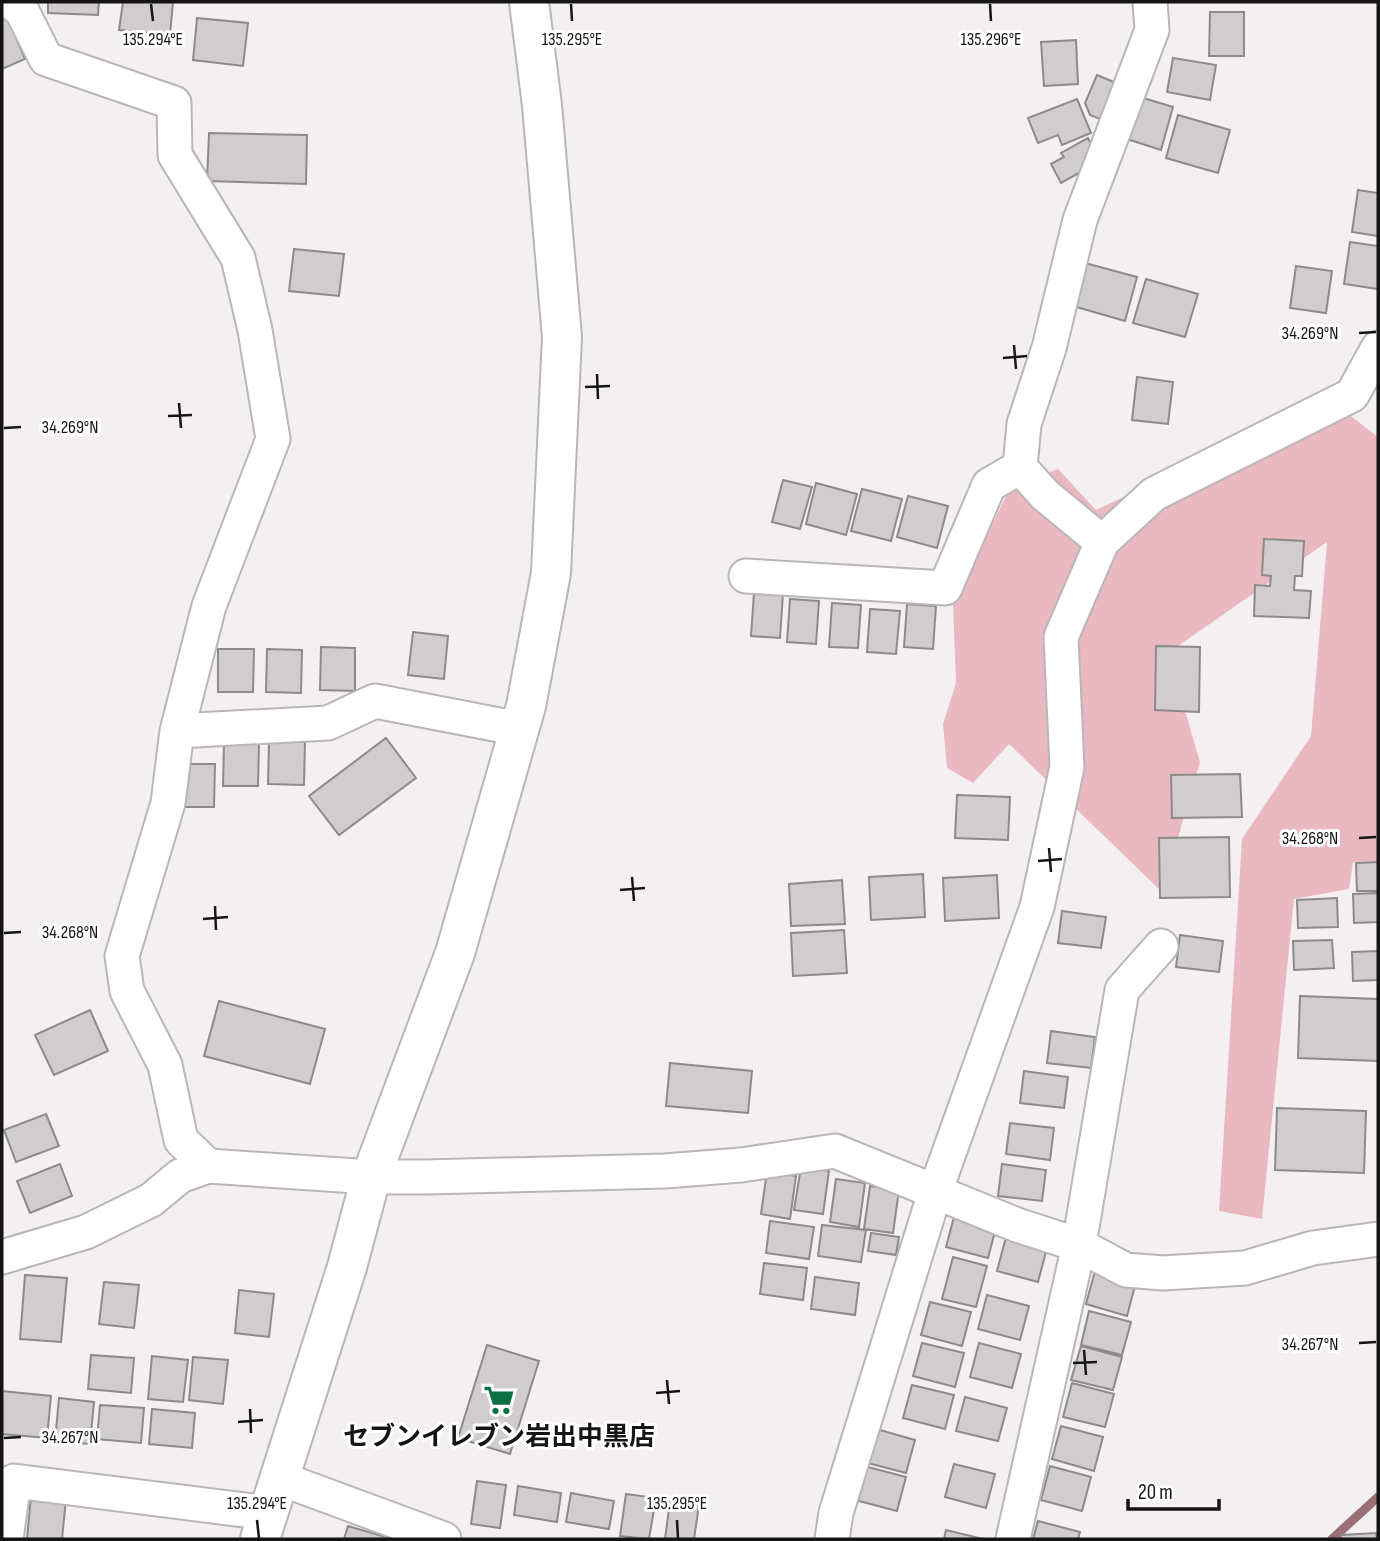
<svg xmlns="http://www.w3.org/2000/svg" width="1380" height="1541" font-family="'Sofia Sans Condensed','Noto Sans JP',sans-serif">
<rect width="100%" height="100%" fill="#f4f0f1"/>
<!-- green -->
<path fill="#eab8c0" d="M1330,400L1378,437V861L1353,862L1349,889L1294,899L1262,1219L1219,1211L1242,839L1311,736L1327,542L1168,653L1200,762L1162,892L1009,744L973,783L947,768L943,724L956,683L953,605L1011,486L1058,469L1096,510Z"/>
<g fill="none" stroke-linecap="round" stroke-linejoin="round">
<!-- stream -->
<path stroke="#9a7077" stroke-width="9" d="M1332,1539L1378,1497"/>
</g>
<!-- building -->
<path fill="#d1cdce" stroke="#8d8a8a" stroke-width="2" d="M48,2H99L98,15L48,13Z
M123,2H173L170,35L119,30Z
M3,6L25,59L2,69V7Z
M1210,12H1244V56H1209Z
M197,18L248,23L243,66L193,60Z
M1076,40L1078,84L1044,86L1041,42Z
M1173,58L1216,65L1210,100L1167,92Z
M1097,75L1121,85L1105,121L1090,115L1085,103Z
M1140,97L1173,107L1161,150L1127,139Z
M1077,99L1091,133L1062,145L1058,135L1038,143L1028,118Z
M1178,115L1230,130L1218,173L1166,158Z
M209,133L307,135L306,184L207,181Z
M1088,138L1095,152L1085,157L1090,167L1061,183L1051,164L1064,157L1061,153Z
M1358,190L1378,193V236L1352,232Z
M1350,242L1378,246V289L1344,284Z
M294,249L344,254L339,296L289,291Z
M1085,263L1137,277L1125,321L1073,306Z
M1296,266L1332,271L1326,313L1290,308Z
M1146,279L1198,294L1185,337L1133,323Z
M1137,377L1173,382L1168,424L1132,420Z
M783,480L812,487L800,529L772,522Z
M816,483L857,494L846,535L806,524Z
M862,489L902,499L891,541L851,531Z
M908,496L948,506L937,548L897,537Z
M1264,539L1304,541L1302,576H1295L1294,590L1311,591L1309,618L1254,616L1255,585L1270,586L1271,576L1262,575Z
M754,593L783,594L780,638L751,636Z
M790,599L819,601L816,644L787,642Z
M832,603L861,605L858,648L829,647Z
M907,604L936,606L933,649L904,647Z
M870,609L900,611L896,654L867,652Z
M413,632L448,636L444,679L408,675Z
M1156,646L1200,647L1199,712L1155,710Z
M321,647L355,648V691L320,690Z
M218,649H254L253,692H218Z
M267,649L302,650L301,693L266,692Z
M386,738L416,778L339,835L309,796Z
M269,742H305L304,785L268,784Z
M224,743H259L258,786H223Z
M179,764H215L214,807H179Z
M1240,774L1242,817L1172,818L1171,775Z
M957,795L1010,797L1008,840L955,838Z
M1229,837L1230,897L1160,898L1159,838Z
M1378,862V891H1357L1356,863Z
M923,874L925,917L871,920L869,877Z
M997,875L999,918L945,921L943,878Z
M842,880L845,924L791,926L789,884Z
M1378,893V922L1354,923L1353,894Z
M1337,898L1338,927L1298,928L1297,900Z
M1062,911L1106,917L1101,948L1058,943Z
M844,930L847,973L793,976L791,933Z
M1180,935L1223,941L1219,972L1176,967Z
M1332,940L1334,968L1294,970L1293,941Z
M1378,951V980L1353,981L1352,952Z
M1300,996L1378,999V1061L1298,1058Z
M219,1001L325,1029L310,1084L204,1056Z
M90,1010L108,1051L54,1075L35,1035Z
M1051,1031L1095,1037L1091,1068L1047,1063Z
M670,1063L752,1071L748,1113L666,1106Z
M1024,1071L1068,1077L1064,1108L1020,1103Z
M1277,1108L1366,1111L1364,1173L1275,1170Z
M46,1114L59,1146L16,1162L4,1130Z
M1010,1123L1054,1128L1050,1160L1006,1154Z
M60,1164L72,1196L30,1213L17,1181Z
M1002,1164L1046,1170L1042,1201L998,1196Z
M801,1167L829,1171L823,1214L794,1210Z
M767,1171L796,1176L790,1219L761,1214Z
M836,1179L865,1183L859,1227L830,1222Z
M870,1186L899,1190L893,1233L864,1229Z
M955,1213L997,1224L988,1258L946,1247Z
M770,1221L814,1227L809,1259L766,1253Z
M822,1225L866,1230L861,1262L818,1256Z
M871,1233L899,1237L896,1255L868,1251Z
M1006,1237L1047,1248L1038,1282L997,1271Z
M953,1257L987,1266L976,1307L942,1299Z
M764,1263L807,1268L803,1300L760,1294Z
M1095,1271L1136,1282L1127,1316L1086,1304Z
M25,1275L67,1278L61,1342L20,1339Z
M815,1277L859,1283L855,1315L811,1309Z
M104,1282L139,1285L134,1328L99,1324Z
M239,1290L274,1294L269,1337L235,1333Z
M987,1295L1029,1306L1020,1340L978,1329Z
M930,1302L971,1312L962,1346L921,1335Z
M1089,1311L1131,1322L1122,1355L1081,1345Z
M922,1343L964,1353L955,1387L913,1376Z
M979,1343L1021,1354L1012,1388L970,1377Z
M487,1345L539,1361L510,1454L458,1438Z
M1081,1346L1122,1357L1113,1390L1071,1380Z
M91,1355L134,1358L131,1393L88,1389Z
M152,1356L188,1360L183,1402L148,1399Z
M193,1357L228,1360L223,1404L189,1400Z
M1072,1383L1114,1394L1105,1427L1063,1417Z
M912,1385L954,1395L945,1429L903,1418Z
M2,1391L51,1396L47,1438L2,1434Z
M965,1397L1007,1408L998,1441L956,1431Z
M59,1398L94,1402L90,1444L55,1441Z
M100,1405L144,1408L141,1443L97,1439Z
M152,1409L195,1413L192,1448L149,1444Z
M1061,1426L1103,1437L1094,1471L1052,1459Z
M873,1428L915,1440L906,1473L864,1462Z
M954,1464L995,1474L986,1508L945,1497Z
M864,1466L906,1477L897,1511L855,1500Z
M1050,1466L1091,1477L1082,1511L1041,1500Z
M477,1481L506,1485L500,1528L471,1524Z
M518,1486L561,1493L557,1522L514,1515Z
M571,1493L614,1501L609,1529L566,1522Z
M626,1494L656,1498L649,1539L620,1536Z
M31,1496L66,1499L62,1539H27Z
M670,1501L699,1505L694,1539H665Z
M1038,1521L1080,1532L1078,1539H1033Z
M348,1526L389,1538V1539H344Z
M946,1530L983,1539H944Z
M1376,1533L1377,1539H1341V1535Z"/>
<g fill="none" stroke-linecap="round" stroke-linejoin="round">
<!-- minor casing -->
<g stroke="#bab6b6" stroke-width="37">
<path id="minor" d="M11,2L22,11L46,59L174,103L175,155L238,258L255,330L273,439L209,606L177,731L168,803L122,956L127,991L165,1065L181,1140L208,1166
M1102,542L1045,495L1020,467L1024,424L1049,348L1080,220L1152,30L1150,2
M746,576L945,588L989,485L1020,467
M177,731L328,723L375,701L520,729
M2,1257L86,1232L151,1200L180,1176L208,1166L371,1177H425L665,1171L741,1165L835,1151L1017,1225L1079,1245L1126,1270L1163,1273L1245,1268L1313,1248L1378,1239
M279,1478L444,1539
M6,1539L14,1481L268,1513
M832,1539L836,1513L935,1192L1037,907L1067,767L1061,637L1102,542L1154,494L1352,395L1378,348
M1013,1539L1079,1245L1122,990L1161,946"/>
</g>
<!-- tertiary casing -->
<g stroke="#bab6b6" stroke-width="42">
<path id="tertiary" d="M260,1539L347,1267L371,1177L455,953L526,706L551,573L562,337L542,105L529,2"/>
</g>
<!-- minor -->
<use href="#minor" stroke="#fff" stroke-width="33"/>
<!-- tertiary -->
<use href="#tertiary" stroke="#fff" stroke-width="38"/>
</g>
<!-- ticks -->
<path fill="none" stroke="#161515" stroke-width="2.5" d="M151,4L153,21M571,4L572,21M990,4L991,21M1359,333L1376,332M1014,345L1016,369M1003,358L1027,356M597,374L598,399M585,387L610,386M179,403L181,428M168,416L192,415M4,428L21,427M1359,838L1376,837M1049,848L1051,872M1038,861L1062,859M632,877L634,901M620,890L645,888M215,906L216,930M203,919L228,917M4,933L21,932M1359,1343L1376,1342M1084,1350L1086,1375M1073,1363L1097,1362M667,1380L669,1404M656,1393L680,1391M250,1409L251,1433M238,1422L263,1420M4,1438L21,1437M257,1520L259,1538M677,1520L678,1538"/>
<!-- icons -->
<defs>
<g id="supermarket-bare" transform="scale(2.415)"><path d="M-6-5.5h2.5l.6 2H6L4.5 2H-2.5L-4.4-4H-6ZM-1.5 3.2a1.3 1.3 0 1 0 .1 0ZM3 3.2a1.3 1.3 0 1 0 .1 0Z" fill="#0d6f44" stroke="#fff" stroke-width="2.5" paint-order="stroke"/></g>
</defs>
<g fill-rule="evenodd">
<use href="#supermarket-bare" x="499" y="1400"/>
</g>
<g text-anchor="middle" stroke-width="6" stroke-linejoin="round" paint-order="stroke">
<!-- poi labels -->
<g font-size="26" font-weight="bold" fill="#161515" stroke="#fff">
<text x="499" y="1445">セブンイレブン岩出中黒店</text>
</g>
</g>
<g font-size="18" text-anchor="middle" fill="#161515" stroke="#fff" stroke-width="6" stroke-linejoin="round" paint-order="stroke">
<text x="153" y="45">135.294°E</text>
<text x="572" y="45">135.295°E</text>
<text x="991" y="45">135.296°E</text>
<text x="1310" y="339">34.269°N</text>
<text x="70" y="433">34.269°N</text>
<text x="1310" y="844">34.268°N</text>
<text x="70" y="938">34.268°N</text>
<text x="1310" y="1350">34.267°N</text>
<text x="70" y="1443">34.267°N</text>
<text x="257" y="1509">135.294°E</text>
<text x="677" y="1509">135.295°E</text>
</g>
<!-- border -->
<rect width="1380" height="1541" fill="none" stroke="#161515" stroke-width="7"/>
<!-- scale -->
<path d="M1128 1499v10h91v-10" fill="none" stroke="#161515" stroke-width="3.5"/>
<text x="1138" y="1499" font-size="21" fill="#161515" stroke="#ffffff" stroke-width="5" paint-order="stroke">20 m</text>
</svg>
